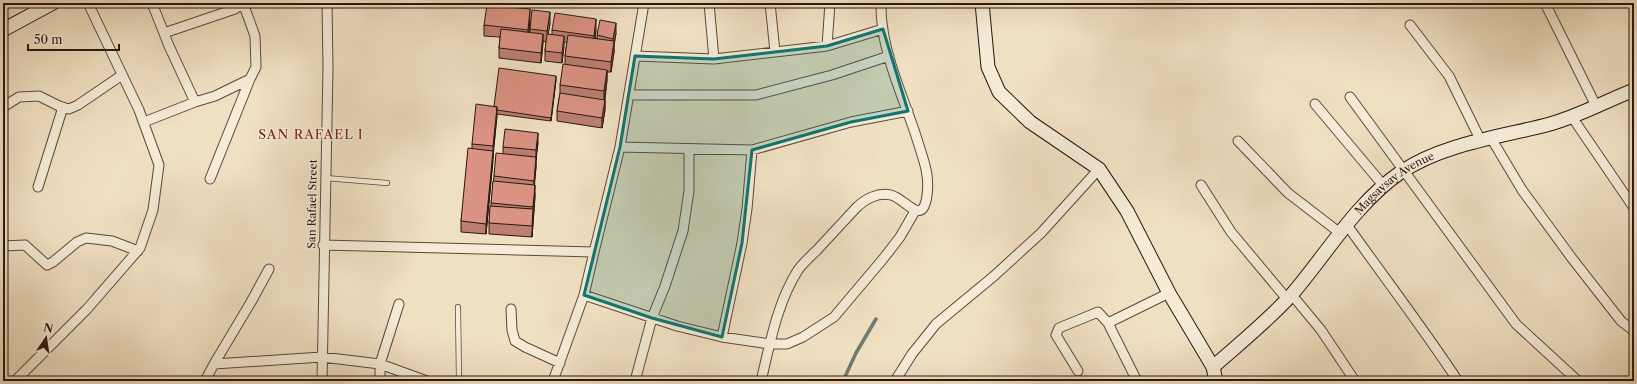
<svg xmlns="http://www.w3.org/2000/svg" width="1637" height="384" font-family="'Libre Caslon Text',serif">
<rect width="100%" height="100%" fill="#f0e0c2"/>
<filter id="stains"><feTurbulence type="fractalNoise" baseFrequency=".005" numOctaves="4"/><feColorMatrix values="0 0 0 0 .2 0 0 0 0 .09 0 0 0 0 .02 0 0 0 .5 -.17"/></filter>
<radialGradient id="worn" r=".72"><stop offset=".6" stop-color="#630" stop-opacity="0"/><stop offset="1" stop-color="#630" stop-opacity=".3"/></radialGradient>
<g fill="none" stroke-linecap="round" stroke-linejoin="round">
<!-- stream -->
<path stroke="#6c7b72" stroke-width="3.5" d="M843,381L856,353L876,319"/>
<!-- lane casing -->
<g stroke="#5a493c" stroke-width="6">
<path id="lane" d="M325,178L387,183
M458,307L459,381"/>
</g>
<!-- street casing -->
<g stroke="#5a493c" stroke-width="11">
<path id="street" d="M709,3L714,59
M1545,3L1596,106
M1410,25L1449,76L1481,141
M164,33L235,9L243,3
M827,46L830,3
M775,52L827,46L883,29
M635,56L714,59L775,52L770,3
M630,95H756L832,75L889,56
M1350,97L1516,324L1578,381
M195,102L215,96L250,79L256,67L255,36L243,3
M1315,104L1383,185
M3,107L19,97L39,96L59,106L69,109L78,105L122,75
M1572,117L1634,208
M144,122L195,102L169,46L152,3
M1491,138L1522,190L1571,257L1621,321L1634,331
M1238,141L1288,193L1340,233
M620,147L752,150L851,122L908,111
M210,179L250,79
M1201,185L1231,232L1287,299
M38,187L63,107
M1347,225C1384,277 1423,328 1458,381
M323,245L594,252L620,147L644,3
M3,246L25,245L47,265L53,262L77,242L86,238L112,241L138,251
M584,295L677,326L722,337L770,344H787L803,337L834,317L883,259L900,237L915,211
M1292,295L1321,330L1355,381
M511,309L512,330L515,341L525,347L560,363
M722,337L742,243L747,209L752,150
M214,364L251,302L269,269
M1078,371L1056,335L1059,328L1098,312L1108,323
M14,381L17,379L87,309L140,248L153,210L159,165L139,110L88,3
M205,381L214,364L322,357L380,364L427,381
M322,381L328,68L327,3
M380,381V364L399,304
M553,381L584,295L594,252
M635,381L652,318L665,286L683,231L689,191V149
M761,381C770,344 777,303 798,270C803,263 811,256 817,250C830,236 843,222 856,208C865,199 878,192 891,195C906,199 923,228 927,195C930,174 923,159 917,139C903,95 880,50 881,3
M895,381L912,354L936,324L994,276L1041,233L1099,169
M1137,381L1108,323L1169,293"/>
</g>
<!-- secondary casing -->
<g stroke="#281710" stroke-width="15">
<g id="secondary">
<path d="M982,3L988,67L999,92L1030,122L1099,169L1127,211L1169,293L1213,367L1216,381"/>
<path d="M3,30L53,3"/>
<path id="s1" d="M1213,367C1240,343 1269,320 1293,293C1328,252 1356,203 1401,172C1445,143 1501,137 1550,124C1579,116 1606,101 1634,90"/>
</g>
</g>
<!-- lane -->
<use href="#lane" stroke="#f5ebd7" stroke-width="4.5"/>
<!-- street -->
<use href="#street" stroke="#f5ebd7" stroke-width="9"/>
<!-- secondary -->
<use href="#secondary" stroke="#f5ebd7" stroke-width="13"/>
</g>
<!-- wall -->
<path fill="#bc7e71" stroke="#281710" d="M530,20L529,32L530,33V29L550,23L548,34L552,35V30H596L595,39H597V35L616,33L614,45V52L611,72H607V80L605,100V110L602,128L557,121V111L560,93V85L565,64V56L567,42H564L562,63L545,61V51L546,42L543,41L541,63L499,58V48L500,37L484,36V25Z
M556,80L551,121L497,114L486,234L461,232V221L472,148V144L494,106Z
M538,143L536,157V167L534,185L535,196L532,237L489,234V223L494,176L503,153V147Z"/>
<!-- shaded-wall -->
<path fill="#99675c" stroke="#281710" d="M530,9V20L528,40V30Z
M550,12V23L547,42V31Z
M596,19V30L594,46V36Z
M616,23V33L614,45V52L611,72V62L613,47V39Z
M543,34V44L541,63V53Z
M564,36V47L562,63V53Z
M607,70V80L604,101V91Z
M556,76V80L551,121V118Z
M605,100V110L602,128V118Z
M497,107V117L493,153V161L486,234V224L493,154V146Z
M538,133V143L536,160V150Z
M536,157V167L534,191V181Z
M535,185V196L532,237L533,207Z"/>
<!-- building -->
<path fill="#db9383" stroke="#281710" d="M487,5L530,9L528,30L484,25Z
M532,10L550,12L547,31L530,29Z
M555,13L596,19L594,36L552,30Z
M600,20L616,23L613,39L597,35Z
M501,29L543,34L541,53L499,48Z
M547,34L564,36L562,53L545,51Z
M568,35L614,41L611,62L565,56Z
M563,64L607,70L604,91L560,85Z
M499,68L556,76L551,118L497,110V107L494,106Z
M560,93L605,100L602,118L557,111Z
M476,104L497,107L493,146L472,144Z
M505,129L538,133L536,150L503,147Z
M468,148L493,151L486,224L461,221Z
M496,153L536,157L534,181L494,176Z
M493,181L535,185L533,207L491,203Z
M490,206L533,209L532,226L489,223Z"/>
<!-- marked area -->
<path fill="#0f766e" fill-opacity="0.2" stroke="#0f766e" stroke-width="3" stroke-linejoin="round" d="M883,29L908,111L851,122L752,150L742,243L722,337L652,318L584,295L620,147L635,56L714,59L775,52L827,46Z"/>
<g text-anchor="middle" stroke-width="3" stroke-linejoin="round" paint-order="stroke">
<!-- street labels -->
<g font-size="11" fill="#281710" stroke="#f5ebd7">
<text dy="4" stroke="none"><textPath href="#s1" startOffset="260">Magsaysay Avenue</textPath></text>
<text transform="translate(312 204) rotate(-89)" y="4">San Rafael Street</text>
</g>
<!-- quarter labels -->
<g font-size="13" letter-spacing="1" fill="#7a1f14" stroke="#f5ebd7">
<text x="311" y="139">SAN RAFAEL I</text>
</g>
</g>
<!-- margin -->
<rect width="1637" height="384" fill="none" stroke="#f0e0c2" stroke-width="16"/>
<rect x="4" y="4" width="1629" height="376" fill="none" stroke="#281710" stroke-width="2"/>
<rect x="8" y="8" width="1621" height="368" fill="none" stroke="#281710"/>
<!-- north arrow -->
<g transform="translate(46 338) rotate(13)" stroke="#f5ebd7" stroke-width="3" paint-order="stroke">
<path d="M0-3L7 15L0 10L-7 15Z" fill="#281710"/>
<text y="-6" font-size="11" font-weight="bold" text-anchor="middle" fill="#281710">N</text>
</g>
<!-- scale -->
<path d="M28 44v6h91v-6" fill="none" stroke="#281710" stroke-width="2"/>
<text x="34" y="44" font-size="12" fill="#281710" stroke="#f5ebd7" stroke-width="3" paint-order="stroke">50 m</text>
<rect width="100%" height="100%" filter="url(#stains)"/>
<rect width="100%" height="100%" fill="url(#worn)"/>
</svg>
